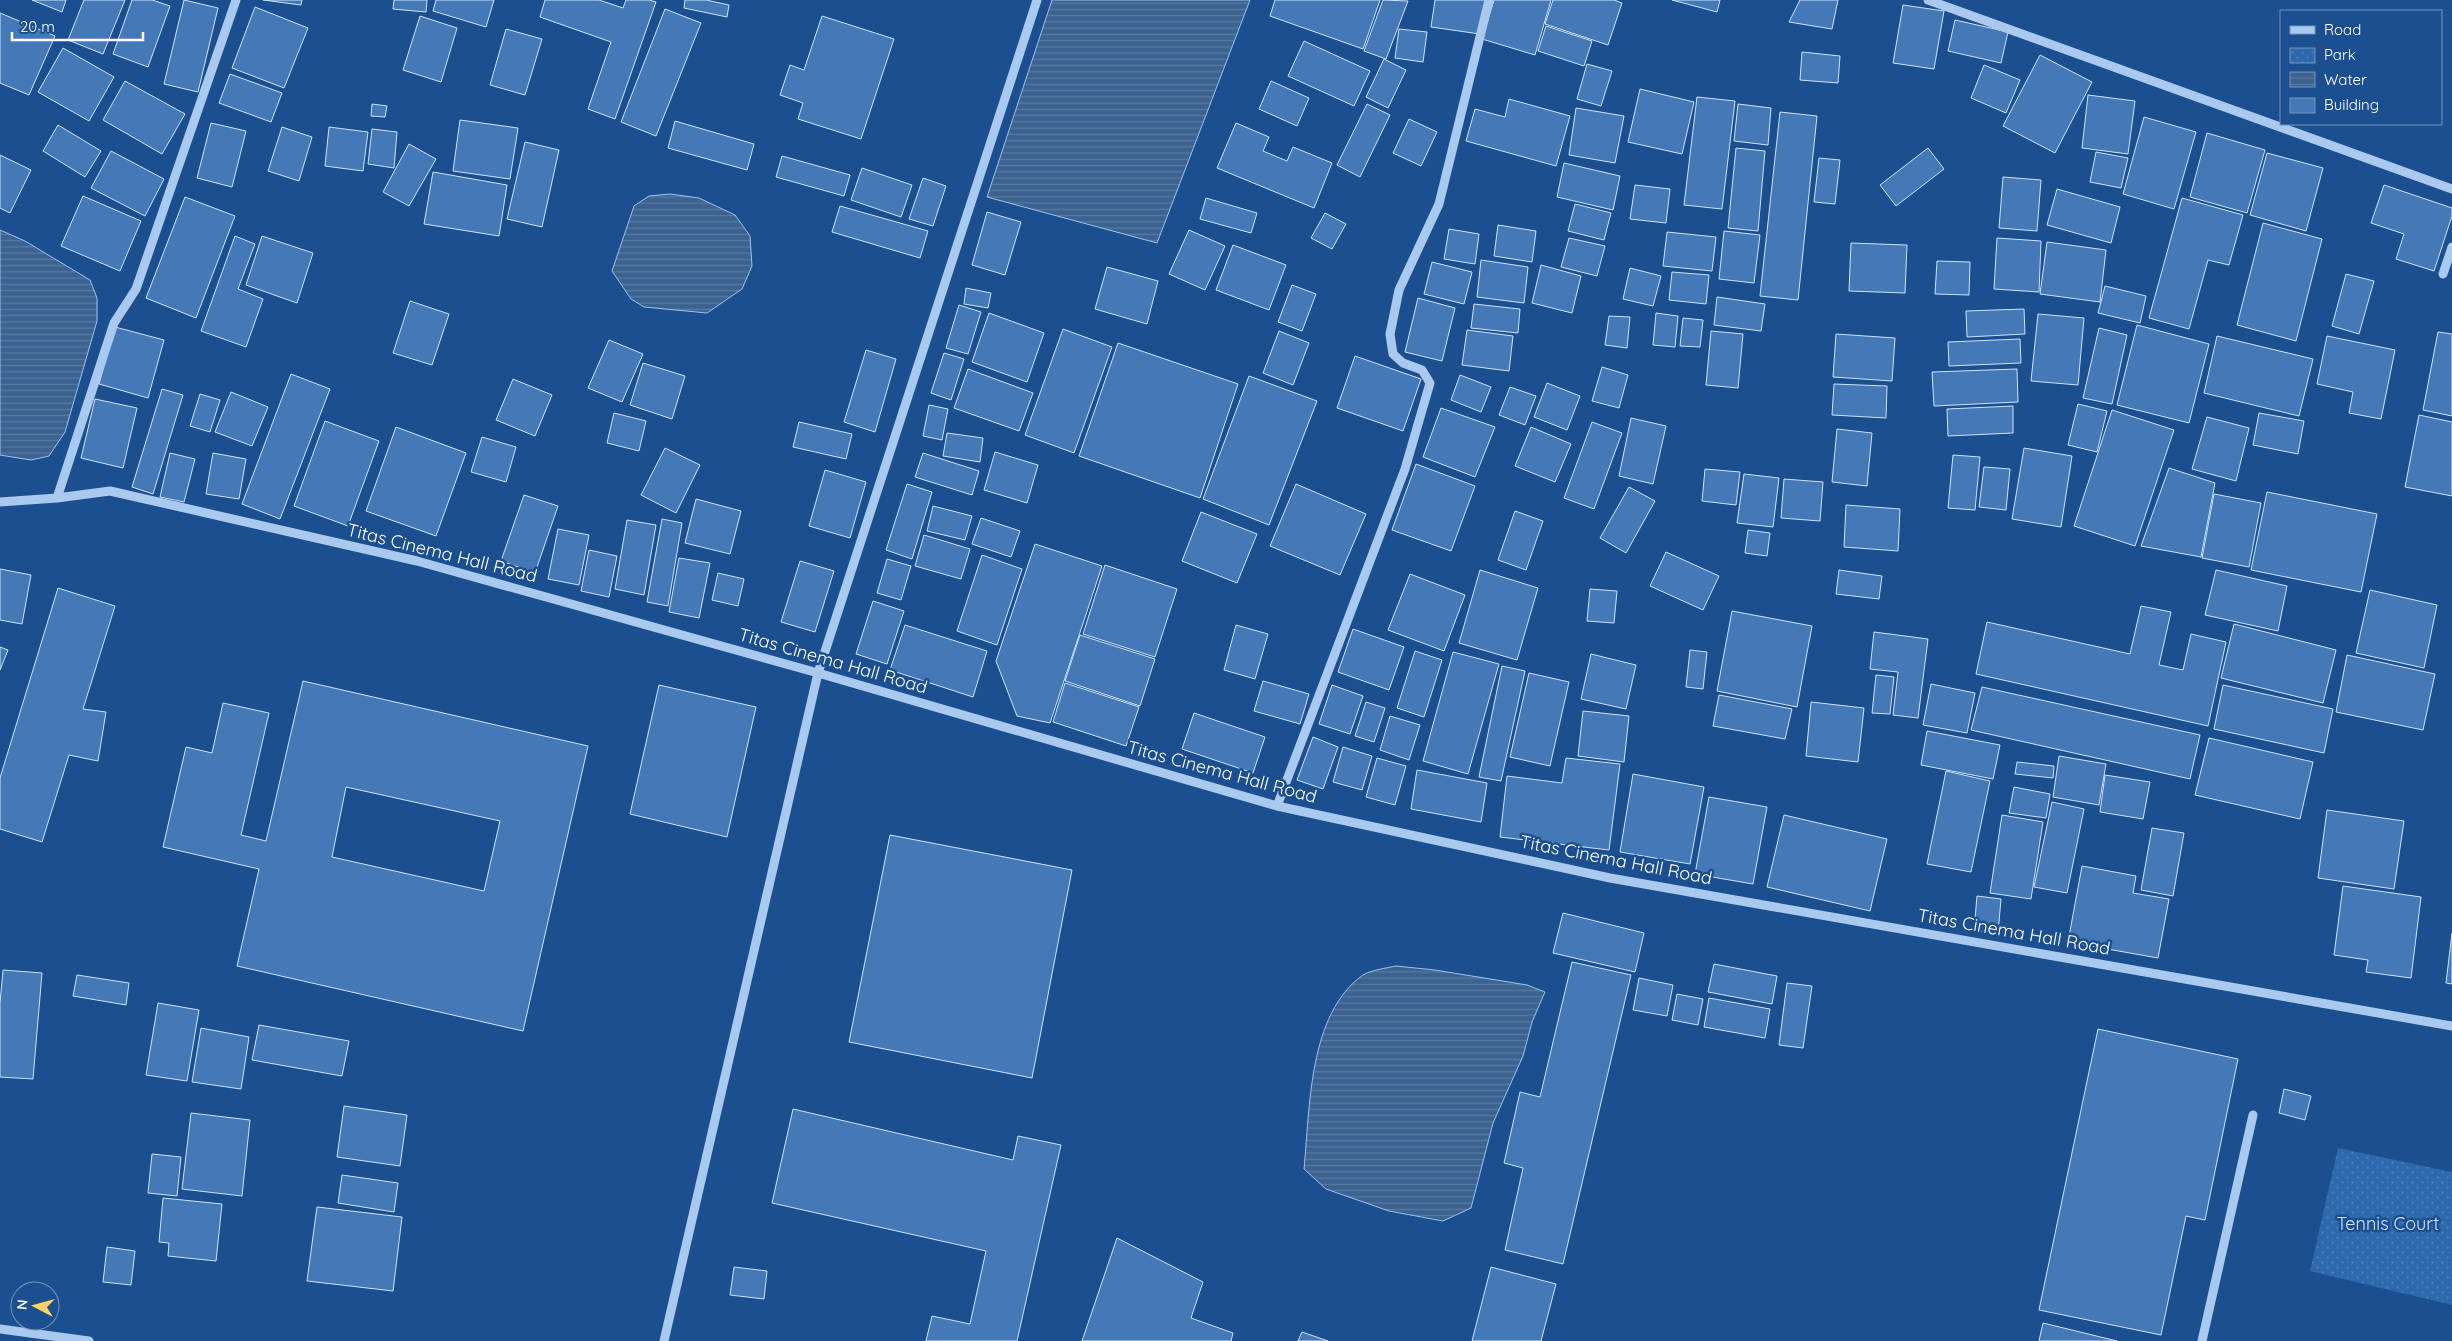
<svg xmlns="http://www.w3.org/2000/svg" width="2452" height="1341" font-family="Quicksand,sans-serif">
<defs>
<pattern id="park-dots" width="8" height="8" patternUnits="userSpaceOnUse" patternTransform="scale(1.25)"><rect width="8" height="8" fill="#2e69ad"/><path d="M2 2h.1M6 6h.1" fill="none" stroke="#4d80b9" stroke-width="1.8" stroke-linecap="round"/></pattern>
<pattern id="water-rules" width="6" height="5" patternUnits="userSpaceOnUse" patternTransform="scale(1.25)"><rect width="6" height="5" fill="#3c6290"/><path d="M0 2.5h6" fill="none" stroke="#597aa1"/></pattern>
</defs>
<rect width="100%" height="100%" fill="#1b4f8f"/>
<!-- park -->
<path fill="url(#park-dots)" d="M2338,1148L2452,1172V1305L2310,1271Z"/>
<!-- water -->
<path fill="url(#water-rules)" stroke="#9cc4f0" d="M1052,0H1250L1157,243L987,197Z
M670,194L699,198L735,215L750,236L752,266L742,289L707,313L644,307L631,299L612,271L634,206L649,196Z
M0,230L25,241L90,280L97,298V321L65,432L49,456L31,460L0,455Z
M1396,966L1435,970L1527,985L1545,992L1532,1022L1523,1056L1493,1123L1471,1208L1443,1221L1389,1211L1326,1189L1304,1169C1310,1109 1308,1014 1363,975C1371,970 1387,968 1396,966Z"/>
<!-- building -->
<path fill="#4478b7" stroke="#cfe3fa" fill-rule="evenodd" d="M32,0H66L62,12Z
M84,0H125L103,54L68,40Z
M132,0H152L170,6L148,67L113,54Z
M184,0L218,8L198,92L164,84Z
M263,0H302L301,5Z
M394,0H427L426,12L393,9Z
M436,0H494L486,27L433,11Z
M545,0H599L623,8L626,0H649L656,2L615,119L588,109L611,42L540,17Z
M685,0H706L729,5L727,17L684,8Z
M1275,0H1380L1363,49L1270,16Z
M1383,0L1408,1L1386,59L1364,51Z
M1435,0H1485L1480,34L1431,27Z
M1494,0H1551L1535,55L1482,39Z
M1553,0H1614L1622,3L1608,45L1545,24Z
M1672,0H1720L1717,12Z
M1800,0H1838L1832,29L1789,22Z
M1903,5L1944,11L1934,69L1893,63Z
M255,7L308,28L284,88L232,68Z
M665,9L701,23L656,136L621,122Z
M0,13L55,36L29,95L0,83Z
M420,16L457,28L441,82L403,70Z
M822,16L894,39L861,139L798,119L803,103L780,95L790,65L804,70Z
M1955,20L2008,32L2001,63L1948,51Z
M1546,26L1592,41L1584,66L1538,51Z
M506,29L542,39L525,95L490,85Z
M1399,29L1427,32L1423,62L1395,58Z
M1304,41L1370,71L1354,106L1288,76Z
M63,48L114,77L89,121L38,92Z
M1802,52L1840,56L1838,83L1800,80Z
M2040,55L2092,82L2055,153L2003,126Z
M1384,59L1406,70L1388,108L1366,97Z
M1587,64L1612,71L1601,106L1577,99Z
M1984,65L2020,80L2006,113L1971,98Z
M230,74L282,93L271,122L219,103Z
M125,81L185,114L162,154L103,120Z
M1271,81L1309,98L1297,126L1259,109Z
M1640,89L1694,102L1682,154L1628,142Z
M2088,95L2135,101L2128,154L2082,148Z
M1697,97L1735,101L1722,209L1684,205Z
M1509,99L1570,116L1556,166L1466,141L1475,109L1505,117Z
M372,104L387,106L385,117L371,116Z
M1367,104L1390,115L1360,177L1337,165Z
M1738,104L1771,108L1768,145L1734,141Z
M1576,108L1624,116L1615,163L1569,155Z
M1780,112L1817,116L1798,300L1760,296Z
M2144,117L2196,132L2174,209L2123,194Z
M1409,119L1437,132L1421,166L1393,153Z
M460,120L518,128L510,179L453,171Z
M675,121L754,144L747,170L668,148Z
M211,123L246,131L232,187L197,178Z
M1236,123L1269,137L1263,151L1287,161L1293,147L1332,163L1314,208L1217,168Z
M58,125L101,151L85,177L43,151Z
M282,127L312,137L299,181L268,171Z
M329,127L368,132L363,171L325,166Z
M372,129L397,132L394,168L368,164Z
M2207,133L2265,150L2247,213L2190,197Z
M525,142L559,150L542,227L507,219Z
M409,144L436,159L409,206L383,192Z
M1736,148L1765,151L1758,231L1728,228Z
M1928,148L1944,169L1896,206L1880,185Z
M111,151L164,179L145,216L91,188Z
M2096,152L2128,158L2121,188L2090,182Z
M2267,153L2323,168L2306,231L2250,215Z
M0,155L31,170L10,213L0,208Z
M782,156L850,175L844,196L776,177Z
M1819,158L1840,160L1835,204L1814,202Z
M1564,163L1620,176L1613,210L1557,197Z
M862,168L912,185L901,217L851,200Z
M433,172L507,185L499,236L424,224Z
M2003,177L2041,180L2037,231L1999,228Z
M923,178L946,186L933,226L909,219Z
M1635,185L1670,189L1666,223L1630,219Z
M2384,185L2452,208V216L2434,271L2396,259L2404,234L2371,223Z
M2057,189L2120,207L2111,243L2047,225Z
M83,196L141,221L120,271L61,246Z
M185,197L235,216L196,318L146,298Z
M1206,198L1257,213L1251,233L1200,219Z
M2182,198L2243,215L2229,265L2208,260L2189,329L2149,318Z
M1575,204L1611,213L1604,240L1568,231Z
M840,206L928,231L920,258L832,232Z
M987,212L1021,222L1005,275L972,265Z
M1325,213L1346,224L1332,249L1311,238Z
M2263,223L2322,239L2296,341L2237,325Z
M1498,225L1536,231L1532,262L1494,256Z
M1449,229L1479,234L1475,264L1444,259Z
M1189,230L1225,246L1205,290L1169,274Z
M1724,231L1760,235L1754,283L1719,279Z
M1667,232L1716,237L1712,271L1663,266Z
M235,236L255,244L238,289L263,299L246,347L201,331Z
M262,236L313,253L297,303L246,285Z
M1569,238L1605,246L1597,276L1561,267Z
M1997,238L2041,241L2039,292L1994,289Z
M2047,242L2106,250L2100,302L2040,294Z
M1851,243L1907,245L1905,293L1849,291Z
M1233,245L1286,265L1269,310L1216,290Z
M1481,260L1528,267L1524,303L1477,297Z
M1937,261L1970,262L1969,295L1935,294Z
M1432,262L1472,272L1464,304L1424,294Z
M1541,265L1581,276L1572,313L1532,303Z
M1107,267L1158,281L1147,324L1095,309Z
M1630,268L1661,276L1653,306L1623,299Z
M1672,272L1709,275L1706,304L1669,300Z
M2346,274L2374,281L2359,334L2332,326Z
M1292,285L1316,294L1302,331L1278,322Z
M2105,286L2146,296L2140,323L2098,313Z
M966,288L991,293L988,308L964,304Z
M1717,297L1765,304L1761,331L1714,325Z
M1418,298L1455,308L1442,361L1405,352Z
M410,301L449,314L432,365L393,353Z
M1474,304L1520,309L1518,333L1471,328Z
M959,305L981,312L968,354L946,348Z
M2024,309L2025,334L1967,337L1966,311Z
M989,313L1044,333L1027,382L972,362Z
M1656,313L1678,316L1675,347L1653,345Z
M2038,314L2084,318L2078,385L2031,381Z
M1609,316L1630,317L1627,348L1605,345Z
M1683,318L1703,320L1700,347L1680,346Z
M2137,325L2209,344L2189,423L2117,405Z
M115,327L164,340L148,398L99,384Z
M2099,328L2127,335L2112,404L2083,398Z
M1063,329L1112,347L1074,453L1025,435Z
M1467,330L1513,336L1509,371L1462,365Z
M1279,331L1309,343L1293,385L1263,373Z
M1711,331L1743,334L1738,388L1706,385Z
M2438,332L2452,334V416L2423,410Z
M1836,334L1895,338L1892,381L1833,377Z
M2217,336L2313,359L2299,416L2204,393Z
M2327,336L2395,350L2381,419L2349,413L2353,392L2317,384Z
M2020,339L2021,363L1949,366L1948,342Z
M609,340L643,354L622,402L588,388Z
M1118,343L1238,384L1200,498L1079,456Z
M866,350L896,359L875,432L844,422Z
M944,353L964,359L951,400L931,393Z
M1355,356L1421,379L1403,431L1337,408Z
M643,363L685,376L672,419L630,405Z
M1602,367L1628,375L1619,408L1592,401Z
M968,369L1033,393L1019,431L954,408Z
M2017,369L2018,402L1934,406L1932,372Z
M291,374L330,389L280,519L242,504Z
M1460,375L1491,387L1481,412L1451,400Z
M1249,376L1317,401L1269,525L1203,499Z
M513,379L552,395L535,436L496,420Z
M1547,383L1580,396L1567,430L1534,417Z
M1834,384L1887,386L1886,418L1832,415Z
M1510,387L1536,396L1525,425L1499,415Z
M162,389L183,395L153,494L132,487Z
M231,392L268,407L252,446L215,432Z
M200,394L220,400L210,432L190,426Z
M95,399L137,408L123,468L81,458Z
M2078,404L2107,411L2097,452L2068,445Z
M929,405L948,409L942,440L923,436Z
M2013,406V433L1948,436L1947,409Z
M1441,408L1495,427L1475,477L1423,457Z
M2112,410L2174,430L2135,546L2074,526Z
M614,413L646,421L639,451L607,443Z
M2259,413L2304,421L2298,454L2253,445Z
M2419,415L2452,422V496L2405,487Z
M2207,417L2249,428L2236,481L2192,469Z
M1631,418L1666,426L1653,484L1619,476Z
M325,421L379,441L348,526L294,506Z
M799,422L852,434L846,459L793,447Z
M1592,422L1622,433L1594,509L1564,498Z
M396,427L466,453L436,536L366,511Z
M1531,427L1571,444L1555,482L1515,466Z
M1837,429L1872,433L1867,486L1832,482Z
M947,433L983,438L980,462L943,456Z
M482,437L516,447L506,482L471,472Z
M665,448L700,465L676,513L641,495Z
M2024,448L2072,456L2061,527L2012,519Z
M995,452L1038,465L1027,503L984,490Z
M170,453L195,459L184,502L160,497Z
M213,453L246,459L239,499L206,494Z
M923,453L979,471L972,495L915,477Z
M1953,455L1980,457L1975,510L1948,508Z
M1416,464L1475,486L1451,551L1392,530Z
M1984,467L2010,469L2006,510L1979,507Z
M2169,468L2215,483L2201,557L2141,546Z
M1705,469L1740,472L1736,505L1702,501Z
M825,470L866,482L850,538L809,526Z
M1744,474L1779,478L1773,527L1737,523Z
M1784,479L1823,482L1820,521L1781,518Z
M907,484L932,492L912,559L886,550Z
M1296,484L1366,514L1340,575L1270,546Z
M1629,487L1655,501L1626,553L1600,538Z
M2267,492L2377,514L2361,592L2251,570Z
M2214,494L2261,503L2249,567L2202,558Z
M524,495L558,506L535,573L501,561Z
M696,499L741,511L730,554L685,543Z
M1846,505L1900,509L1898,551L1844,547Z
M933,506L972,516L965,540L927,531Z
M1515,511L1543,521L1526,570L1498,560Z
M1201,512L1257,534L1237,583L1182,561Z
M981,518L1020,531L1011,557L972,544Z
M662,519L682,523L668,606L647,602Z
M627,520L656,525L644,595L615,589Z
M558,529L589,535L579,585L548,579Z
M1748,530L1770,533L1767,556L1745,553Z
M924,535L970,549L961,579L915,566Z
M1035,544L1102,566L1050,723L1017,716L996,661Z
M589,550L617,556L609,597L581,591Z
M1666,552L1719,576L1703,610L1650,586Z
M982,555L1022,569L997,645L957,631Z
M679,558L710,563L699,618L669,612Z
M887,559L911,566L901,600L877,593Z
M800,561L834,571L815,632L781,622Z
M1105,565L1177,589L1155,657L1083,634Z
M0,569L31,575L22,624L0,620Z
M1480,570L1538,588L1517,660L1459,643Z
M1839,570L1882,576L1879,599L1836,594Z
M2216,570L2287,586L2278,631L2205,615Z
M718,573L744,579L738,606L712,600Z
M1410,574L1465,595L1444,651L1388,630Z
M58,588L115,606L83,709L106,712L98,761L69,755L42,842L0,829V778Z
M1590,589L1617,591L1614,623L1587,621Z
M2370,590L2437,605L2424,668L2356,653Z
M873,601L904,611L887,664L856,654Z
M2141,606L2171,612L2159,665L2183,670L2191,634L2226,642L2208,726L1976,674L1987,622L2130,654Z
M1732,611L1812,626L1797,707L1717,691Z
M2234,624L2336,650L2323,703L2221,678Z
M905,625L987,651L973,697L890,670Z
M1236,625L1268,634L1255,679L1224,670Z
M1353,629L1404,647L1389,690L1338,672Z
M1874,632L1928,639L1918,718L1893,715L1898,672L1870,669Z
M1080,635L1155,659L1140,706L1065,681Z
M0,647L8,650L0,670Z
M1690,650L1707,652L1703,689L1686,687Z
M1415,651L1442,660L1424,717L1397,708Z
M1453,652L1499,664L1468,774L1423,761Z
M1591,654L1636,665L1626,709L1581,699Z
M2347,655L2435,674L2423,730L2336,712Z
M1502,666L1525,671L1501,781L1479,777Z
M1529,673L1569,682L1550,766L1510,757Z
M1876,675L1894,677L1890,714L1872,713Z
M303,681L588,746L523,1031L237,966L259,869L163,847L186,747L212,753L223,703L269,713L241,835L266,841ZM346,787L500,821L484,891L332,857Z
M1263,681L1309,694L1300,724L1254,711Z
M1065,683L1139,707L1126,746L1053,722Z
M1931,684L1975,693L1967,733L1923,725Z
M659,685L756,707L727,837L630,814Z
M1332,685L1363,696L1350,734L1319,724Z
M2223,685L2333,709L2324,753L2214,729Z
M1982,687L2200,735L2190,779L1971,730Z
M1719,695L1792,709L1785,739L1713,726Z
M1366,702L1385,708L1374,742L1355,736Z
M1811,702L1864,708L1858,762L1806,756Z
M1583,711L1629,716L1624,762L1578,756Z
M1194,713L1265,737L1253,773L1182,749Z
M1390,716L1420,725L1409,760L1380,750Z
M1927,731L2000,745L1993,779L1921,765Z
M1313,737L1338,747L1323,789L1297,780Z
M2209,738L2313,762L2300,819L2195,795Z
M1343,747L1372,756L1362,790L1333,782Z
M2059,756L2106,764L2099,805L2053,797Z
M1377,758L1406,766L1395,805L1366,797Z
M1566,758L1620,764L1609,850L1500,837L1507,776L1562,783Z
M2017,762L2054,766L2053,778L2015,774Z
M1417,770L1487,783L1481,822L1411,809Z
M1946,771L1990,781L1971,872L1927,864Z
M1633,774L1704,787L1690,864L1620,852Z
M2105,775L2150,782L2143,819L2100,812Z
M2014,787L2050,794L2046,818L2009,813Z
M1709,797L1767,807L1753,884L1695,874Z
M2052,802L2084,809L2067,893L2034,887Z
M2327,810L2404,821L2394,889L2318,878Z
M1784,815L1887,839L1870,911L1767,887Z
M2002,815L2043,822L2031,899L1990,893Z
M2152,828L2184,833L2173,896L2141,890Z
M890,835L1072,870L1032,1078L849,1042Z
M2082,866L2136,876L2133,893L2169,899L2158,958L2068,942Z
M2343,886L2421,897L2411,978L2366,972L2368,960L2334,955Z
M1977,896L2001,899L1998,933L1974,931Z
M1563,913L1644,933L1635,972L1553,953Z
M2452,933V984L2446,983Z
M1572,962L1631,975L1563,1264L1505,1250L1523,1168L1504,1163L1520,1092L1540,1097Z
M1714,964L1777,976L1772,1004L1708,992Z
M3,970L42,973L33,1079L0,1077V1003Z
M77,975L129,983L126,1005L73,996Z
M1639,978L1673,985L1667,1016L1633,1010Z
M1787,983L1812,986L1803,1048L1779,1045Z
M1677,994L1703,999L1698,1025L1672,1020Z
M1709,998L1770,1009L1765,1038L1704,1027Z
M158,1003L199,1010L187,1081L146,1075Z
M259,1025L349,1041L342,1076L252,1060Z
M201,1028L249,1037L241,1089L192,1082Z
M2098,1029L2238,1059L2205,1220L2186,1216L2161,1335L2039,1310Z
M2284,1089L2311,1096L2305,1120L2279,1113Z
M344,1106L407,1115L400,1166L337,1157Z
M793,1109L1013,1160L1018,1136L1061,1145L1017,1341H926L932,1316L970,1324L986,1251L772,1203Z
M191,1113L250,1120L242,1196L182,1189Z
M152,1154L181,1157L177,1196L148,1193Z
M342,1175L398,1183L394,1212L338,1203Z
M163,1198L222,1204L216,1261L168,1256L169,1243L159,1242Z
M317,1207L402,1217L393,1291L307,1281Z
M1117,1238L1203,1282L1191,1318L1233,1333L1231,1341H1082Z
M107,1247L135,1251L131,1285L103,1282Z
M734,1267L767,1271L764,1299L730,1295Z
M1491,1267L1556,1284L1541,1341H1472Z
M2043,1323L2117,1341H2039Z
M1302,1332L1328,1341H1298Z"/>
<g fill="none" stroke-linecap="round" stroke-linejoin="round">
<!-- minor -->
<path stroke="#a9c9ee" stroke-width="9" d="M1928,0L2452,189
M2443,274L2452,247
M57,498L114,323L136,289L236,0
M0,502L57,498L110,491L417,561L818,673L1277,806L1610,878L2452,1026
M1277,806L1405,469L1430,383L1422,370L1403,363L1393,354L1390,334L1399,290L1439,204L1489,0
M0,1329L89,1341
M664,1341L818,673L1037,0
M2202,1341L2253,1115"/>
</g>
<g text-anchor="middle" stroke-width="5" stroke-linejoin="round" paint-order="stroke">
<!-- street labels -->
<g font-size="18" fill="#fff" stroke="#1b4f8f">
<text transform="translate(442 553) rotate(14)" y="6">Titas Cinema Hall Road</text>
<text transform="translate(833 661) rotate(16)" y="6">Titas Cinema Hall Road</text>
<text transform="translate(1222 772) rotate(15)" y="6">Titas Cinema Hall Road</text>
<text transform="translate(1616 860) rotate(11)" y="6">Titas Cinema Hall Road</text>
<text transform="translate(2014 932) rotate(10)" y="6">Titas Cinema Hall Road</text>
</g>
<!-- park labels -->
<g font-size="18" fill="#cfe3fa" stroke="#1b4f8f">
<text x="2388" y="1230">Tennis Court</text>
</g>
</g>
<!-- legend -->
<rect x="2280" y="10" width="162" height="115" fill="#1b4f8f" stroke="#7695bc"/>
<rect x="2290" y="26" width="25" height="8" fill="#a9c9ee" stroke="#7695bc"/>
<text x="2324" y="35" font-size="15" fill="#ffffff">Road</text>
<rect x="2290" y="48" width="25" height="15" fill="url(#park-dots)" stroke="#7695bc"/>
<text x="2324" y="60" font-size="15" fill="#ffffff">Park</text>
<rect x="2290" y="72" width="25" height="15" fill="url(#water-rules)" stroke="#7695bc"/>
<text x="2324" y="85" font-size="15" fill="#ffffff">Water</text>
<rect x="2290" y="98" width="25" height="15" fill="#4478b7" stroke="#7695bc"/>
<text x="2324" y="110" font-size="15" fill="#ffffff">Building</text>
<!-- north arrow -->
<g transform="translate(35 1306) rotate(276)"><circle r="24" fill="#1b4f8f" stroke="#7695bc"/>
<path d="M0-4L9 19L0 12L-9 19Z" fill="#ffd166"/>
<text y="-8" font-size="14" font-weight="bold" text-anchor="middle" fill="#ffffff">N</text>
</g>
<!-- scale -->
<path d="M12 32v8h131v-8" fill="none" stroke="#ffffff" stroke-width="2.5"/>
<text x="20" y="32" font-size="15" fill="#ffffff" stroke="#1b4f8f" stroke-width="4" paint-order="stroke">20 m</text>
</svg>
